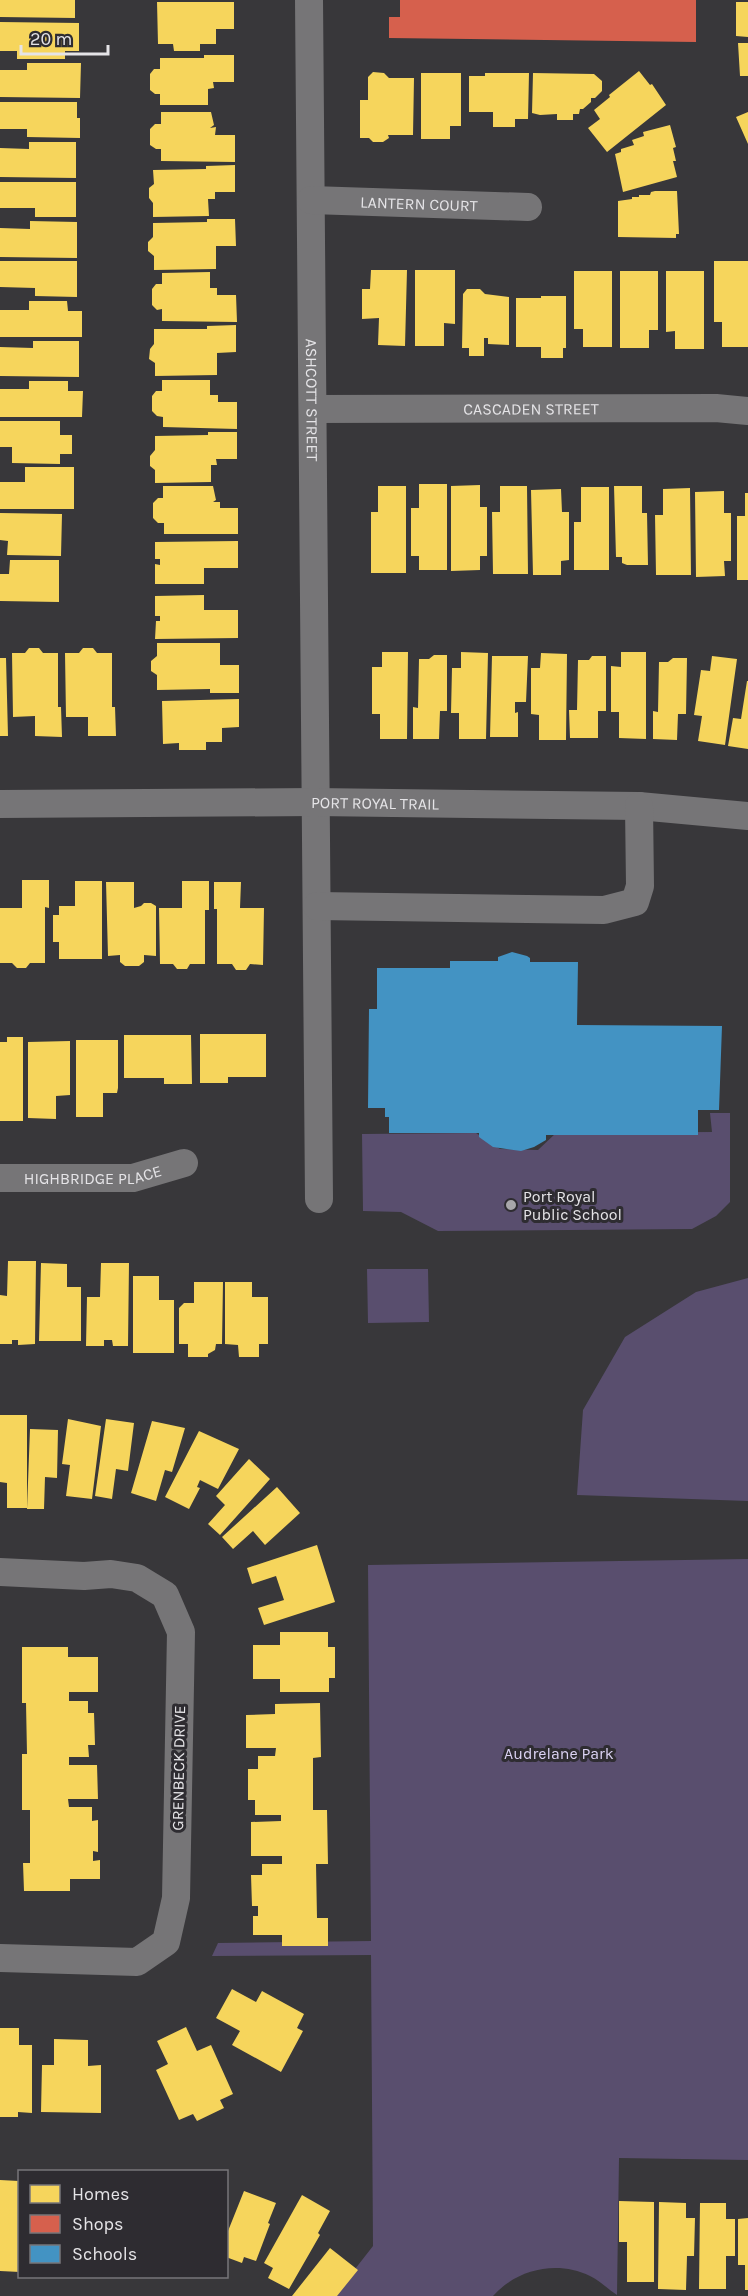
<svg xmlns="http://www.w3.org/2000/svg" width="748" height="2296" font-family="Karla,sans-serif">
<rect width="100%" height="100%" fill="#38373a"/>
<!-- green -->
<path fill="#594e6e" d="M710,1113H730V1202L716,1216L692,1229L438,1231L401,1212L363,1211L362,1134L476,1133L500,1149L538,1150L556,1133L712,1132Z
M367,1269H428L429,1322L368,1323Z
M748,1278V1501L577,1495L583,1410L625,1337L696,1292Z
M748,1559V2160L619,2158L617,2295C608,2289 600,2281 590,2276C557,2260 517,2269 493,2296H334L373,2246L371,1955L212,1956L218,1943L371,1941L368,1565Z"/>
<!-- homes -->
<path fill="#f6d55c" d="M0,0H75V18L0,17Z
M157,2H234V29H216V44H200V51H174L173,44H158Z
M736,2H748V37L736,36Z
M0,22L79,23V51H65V59H17V51H0Z
M738,43H748V76H740Z
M204,55H234V82H213L214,88L208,89V105H160V94H155L150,90V74L154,69H160V58H204Z
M27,63H81L80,98L0,97V70H27Z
M639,71L650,85L652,84L666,105L607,152L588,128L600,119L594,110L610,97L609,95Z
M373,72L384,73L389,78H414L413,135H388L389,138L383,142H373L369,138H360V100H368V77Z
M421,73H461V126H450V139H421Z
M485,73H529L528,119H515V127H493V112H469V76H485Z
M533,73L594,74L602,81V91L595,98H591V102L583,109H580L579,114H573V120H557V114L540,115L532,113Z
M0,102H77V118H80V138L27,137V129H0Z
M161,112H211L214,125L210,128L216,127L215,135H235V162L161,161V149H156L150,145V129L155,124H161Z
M748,112V144L736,117Z
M670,125L676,147L673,148L676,161H673L677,177L623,192L615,154L621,152V149L634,145L632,140L644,136L643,132Z
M29,142H76V178L0,177V148L29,149Z
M235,165V192H215V199H208L209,216L153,217V203L149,198V188L154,184L153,170L206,169V166Z
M0,182H76V217H35V208H0Z
M655,191H677L679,234H676V238L618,237V201L632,199V197H639V195H650L651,192Z
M207,219H235L236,246H216V269L154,270V256L148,251V242L153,237V223L207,222Z
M30,221L77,222V258L0,257V228L30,229Z
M0,261H77V297L35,296V288L0,287Z
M714,261H748V347H722V322H714Z
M371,270H407L405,346L378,345L379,318L362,319V289H370Z
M415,270H455V324L444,323V346H415Z
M574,271H612V347H583V329H574Z
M620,271H658V330H649V348H620Z
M666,271H704V349H675V331L666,332Z
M210,272V288H217V295H236L237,322L162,321V309L157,310L152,305V289L156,284H162V273Z
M467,289H480L485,294L509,297V345L488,344V338H484V356H469V348H462L463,294Z
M541,296H566V348H563V358H541V347H516V298H541Z
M29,301H67L68,311H82V337H0V310H29Z
M236,325V352L217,353V375L155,376V363L149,359L150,349L154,344V329H207V326Z
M33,341H79V377L0,376V347L33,348Z
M162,380H210V395H218V402H237V429L163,427V417L157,416L152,411V396L156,391H162Z
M29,381H68V391H83L82,417H0V389H29Z
M0,421H60V435H72V454H60V464L12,463V447H0Z
M208,432H237V459H216L217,465H211V482L155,483V470L150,466V456L155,450V436L208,435Z
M25,467H74V509H0V482H25Z
M419,484H447V570H419V556H411V508H419Z
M480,485V507H487V556H480V570L451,571V486Z
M163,486H213L216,500L213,502H220V508H238V534H164V523H158L153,518V503L158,498H163Z
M378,486H406V573H371V512H378Z
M500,486H527L528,574H493L492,512H500Z
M614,486H642V513H647L648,565H627L622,563V557H616Z
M581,487H609V570H574V522H581Z
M690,488L691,575H656L655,515H663V489Z
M561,489L562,512H569V560L561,561V575H533L531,490Z
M724,491V513H731V561H724L725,576L696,577L695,492Z
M745,493H748V580H737V516H745Z
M0,513L62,514L61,556L7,555L8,541L0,540Z
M238,541V568H204V584H155V564L160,565V559H155V542Z
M10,560H59V602L0,601V574H9Z
M204,595V610H238V638L155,639L156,621H160V616H155V596Z
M157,643H220V665H239V693H210V689L157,690V675L151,671V661L157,656Z
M29,648H39L43,653H58V707H61L62,737L35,736V716L13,717L12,653H25Z
M83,648H93L97,653H112V707H115L116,736H88V717H66L65,653H79Z
M382,652H408L407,739H380V714H372V667H382Z
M461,652L488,653L486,739H459V713H451L452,668H461Z
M621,652H646V739L619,738V712H611V666L621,667Z
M541,653L567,654L566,740H539V715L531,714V668H540Z
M434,655H447V711H440L439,739H413V707L418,708L419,659H429Z
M492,656H528L526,702H515V713L518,712V737H490Z
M592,656H606V711H598V738H570L569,710H577L578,660H589Z
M712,656L737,659L725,745L698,741L702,716L694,715L701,670L710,671Z
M0,658H6L8,736H0Z
M673,658H687L686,714H678L677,740L653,739V711L658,712L659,662H668Z
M747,681H748V749L728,746L733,718L741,719Z
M239,699V727L222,728V742H206V750H179V743L163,744L162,701Z
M22,880H49V908L45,907V963H30L26,968H17L12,963H0V908H22Z
M75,881H102V959H59V942H53V915H59V906H75Z
M182,881H209V910H205V964H190L187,969H177L173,964H160L159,908H182Z
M106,882H134V908L141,906L144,903H151L156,906V956L144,955V962L139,966H125L120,962V955L108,956Z
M214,882H241L240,908H264L263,965L250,964L246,970H236L232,964H217V909H214Z
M200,1034H266V1077H228V1083H200Z
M124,1035H191L192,1084H164V1078H124Z
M7,1037H23V1121H0V1042H7Z
M76,1040H118V1088L117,1093H103V1117H76Z
M70,1041V1095L56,1096V1119L28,1118V1042Z
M8,1261H36L35,1344L18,1345V1340H12V1344H0V1295L7,1296Z
M41,1263L67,1264V1287H81V1341H39Z
M101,1263H129L128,1346H113L112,1340H104V1346H86L87,1297H100Z
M133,1276H159V1300H174V1353H133Z
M194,1282H223L222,1344H216L215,1350L208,1354V1357H188V1344H179V1308L184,1303H194Z
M225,1282H252V1297H268V1344H259V1357H239L238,1345L225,1344Z
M0,1415H27V1508H7V1483L0,1482Z
M68,1419L101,1426L92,1499L66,1496L70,1465L62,1464Z
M106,1419L134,1423L128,1471L116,1469L112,1499L95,1496Z
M152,1421L185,1428L172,1472L165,1470L156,1501L131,1493Z
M30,1429L58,1430L57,1478L45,1477L44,1509H27Z
M199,1431L239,1449L218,1489L200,1480L197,1487L200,1488L189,1509L165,1497Z
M249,1459L270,1479L220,1535L208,1524L225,1505L216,1496Z
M277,1487L300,1513L265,1545L253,1531L233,1549L222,1537Z
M317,1545L335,1602L264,1625L258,1608L284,1600L276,1576L252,1584L247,1568Z
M280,1632H328V1647H335V1678H329V1692H280V1679H253V1645H280Z
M22,1647H68V1657H98V1692H69V1701H88V1713H94L95,1745H88L89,1757H69V1765H97L98,1799H68L69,1807H92V1821L98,1820V1852L93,1851V1861L100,1860V1879H70V1891H24L23,1863H30V1810H22V1754H27L26,1703H22Z
M320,1703L321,1757L313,1758V1810H327L328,1864H316L317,1918H328V1946H282V1935H253V1916H258V1906H252L251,1875H262V1864H282V1856H251V1822L281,1821V1815H255V1800H248V1769H258V1756H275L276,1748H246V1715L275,1714V1704Z
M232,1989L256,2002L262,1991L304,2014L297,2028L303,2031L281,2072L232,2045L240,2031L216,2018Z
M186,2027L197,2051L211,2045L233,2094L220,2100L224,2108L197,2121L193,2114L179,2120L156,2070L168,2064L157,2041Z
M0,2028H19V2045H32V2113L18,2112V2117H0Z
M54,2039L88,2040V2066L101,2065V2113L41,2112L42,2065H54Z
M0,2180L19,2181L20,2272L0,2271Z
M244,2191L276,2203L268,2223L270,2224L256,2261L244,2257L242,2263L226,2257V2236Z
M302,2195L330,2211L318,2233L320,2235L289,2289L268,2278L273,2268L264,2263Z
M619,2201L654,2202V2282H627V2242H619Z
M659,2202L686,2203V2218H695L694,2256H687L686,2290L658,2289Z
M700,2203H726V2219H735V2256H726V2289H699Z
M748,2218V2290H745V2265H738V2219Z
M330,2248L358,2270L337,2296H292Z"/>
<!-- shops -->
<path fill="#d6604d" d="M400,0H696V42L389,38V17H400Z"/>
<!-- schools -->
<path fill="#4393c3" d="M512,952L527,956L530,958V962H578L577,1025L722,1026L719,1110H698V1135H546V1140L534,1147L521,1151L493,1147L479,1137V1133H389V1117H385V1108H368L369,1009H377V968H450V961H498V957Z"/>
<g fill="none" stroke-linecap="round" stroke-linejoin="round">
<!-- minor -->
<g stroke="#767577" stroke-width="28">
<path id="s1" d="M309,0L319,1199"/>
<path id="s2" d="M311,200L528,207"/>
<path id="s3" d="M313,409L716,408L748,411"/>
<path id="s4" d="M0,804L315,802L639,806L748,816"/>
<path d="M317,906L604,910L635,902L640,886L639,806"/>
<path id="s5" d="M0,1178H133L184,1163"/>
<path d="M0,1572L84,1576L111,1574L137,1578L165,1595L181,1632L176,1898L166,1942L137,1962L0,1958"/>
</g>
</g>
<!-- markers -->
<circle fill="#a8a7aa" stroke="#2e2c31" stroke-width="2" cx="511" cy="1205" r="6"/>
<g text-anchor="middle" stroke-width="6" stroke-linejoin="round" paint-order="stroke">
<!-- street labels -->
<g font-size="16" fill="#e5e4e7" stroke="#2e2c31">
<text dy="6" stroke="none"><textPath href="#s2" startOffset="108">LANTERN COURT</textPath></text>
<text dy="6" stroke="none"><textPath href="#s1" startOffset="400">ASHCOTT STREET</textPath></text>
<text dy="6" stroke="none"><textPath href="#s3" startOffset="218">CASCADEN STREET</textPath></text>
<text dy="6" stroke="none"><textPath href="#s4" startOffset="375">PORT ROYAL TRAIL</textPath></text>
<text dy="6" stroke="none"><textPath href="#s5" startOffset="93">HIGHBRIDGE PLACE</textPath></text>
<text transform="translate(178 1768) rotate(-89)" y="6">GRENBECK DRIVE</text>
</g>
<!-- poi labels -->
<g font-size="16" fill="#e5e4e7" stroke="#2e2c31" text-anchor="start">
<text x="523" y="1202">Port Royal<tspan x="523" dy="18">Public School</tspan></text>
</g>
<!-- park labels -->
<g font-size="16" fill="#dbd2f3" stroke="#2e2c31">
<text x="559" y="1759">Audrelane Park</text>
</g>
</g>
<!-- legend -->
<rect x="18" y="2170" width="210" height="108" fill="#2e2c31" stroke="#77767a" stroke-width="1.5"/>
<rect x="30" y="2185" width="30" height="18" fill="#f6d55c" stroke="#77767a" stroke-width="1.5"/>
<text x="72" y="2200" font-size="18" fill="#e5e4e7">Homes</text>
<rect x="30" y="2215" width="30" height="18" fill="#d6604d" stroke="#77767a" stroke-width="1.5"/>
<text x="72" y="2230" font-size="18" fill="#e5e4e7">Shops</text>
<rect x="30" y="2245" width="30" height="18" fill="#4393c3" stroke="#77767a" stroke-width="1.5"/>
<text x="72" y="2260" font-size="18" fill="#e5e4e7">Schools</text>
<!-- scale -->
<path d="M21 45v9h87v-9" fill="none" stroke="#e5e4e7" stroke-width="3"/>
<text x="30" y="45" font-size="18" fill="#e5e4e7" stroke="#2e2c31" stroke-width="4.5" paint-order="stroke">20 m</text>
</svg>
